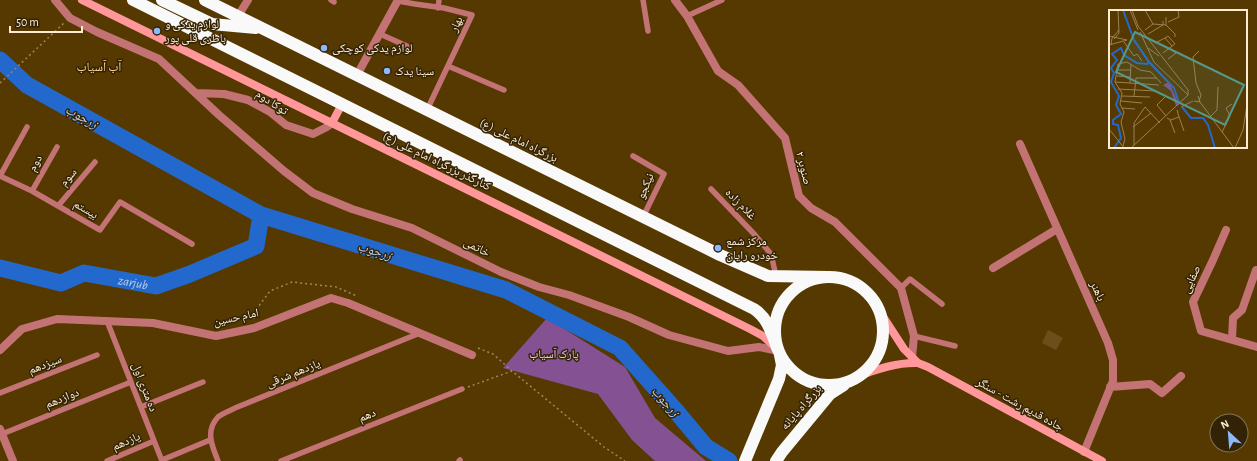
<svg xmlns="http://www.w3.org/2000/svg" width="1257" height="461" font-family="'Alegreya Sans','Noto Naskh Arabic',sans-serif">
<rect width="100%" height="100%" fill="#563900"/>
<!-- green -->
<path fill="#845193" d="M547,318L625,367L655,418L706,461H655L632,440L598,394L503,368Z"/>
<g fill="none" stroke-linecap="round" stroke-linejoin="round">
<!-- river -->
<g stroke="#2369cd" stroke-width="17">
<path d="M0,60L27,85L261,215L506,290L620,348L676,411L706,447L729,461"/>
<path id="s1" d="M0,268L61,283L84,273L156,286L190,274L256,246L261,215"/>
</g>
</g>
<!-- building -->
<path fill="#6b4e1a" d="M1048,330L1063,338L1056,350L1042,343Z"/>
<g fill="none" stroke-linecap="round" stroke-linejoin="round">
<!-- path -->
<path stroke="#9e865b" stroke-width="1.5" stroke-dasharray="2 3" stroke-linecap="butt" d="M0,83L64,23
M254,319L255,311L270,291L292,282L336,287L357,296
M478,348L493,354L512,371L604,447L625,461
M468,387L512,371"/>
<!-- lane -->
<path stroke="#c47375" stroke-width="5.5" d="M331,0L334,2
M643,0L648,31
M398,1L415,4L444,8L472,15L427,110
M438,8L439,0
M687,16L722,0
M380,34L409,47
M448,66L504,90
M633,156L664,174L643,217
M0,176L32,191L100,230L120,202L192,244
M0,176L27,127
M711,189L755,235L771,254L776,276
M32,191L57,147
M58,206L95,162
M901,288L910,279L942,304
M107,321L162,461
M914,336L955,346
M0,393L97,355
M141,407L203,382
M2,434L131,382
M162,460L210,440
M107,461L154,441
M218,461C212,446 205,431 218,417C223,413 230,411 235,408L420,333
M281,461L462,389
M459,461L460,460"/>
<!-- street -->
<path stroke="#c47375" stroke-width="8" d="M55,0L70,18L97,32L159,59L219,115L284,171L313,193L352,209L412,228L501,272L539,287L569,295L629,317L669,335L728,351L759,347L779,351
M675,0L687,16L718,71L738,85L785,138L799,196L811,208L835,222L901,288L914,336L912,357
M238,16L248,0
M357,75L398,0
M196,93L224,94L248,100L270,112L286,125L313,134L327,127L332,123
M1020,144L1108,343L1113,360V381L1084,452
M1226,230L1213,260L1193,302L1201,331L1257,347
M993,268L1057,229
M1232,339L1233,318L1242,310L1256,270
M0,350L22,329L57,319L153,323L216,336L254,328L331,298L348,303L472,355
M1110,387L1150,384L1162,393L1181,376
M0,429L13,461"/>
<!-- secondary -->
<path stroke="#ff979b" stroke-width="8" d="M82,0L750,329L763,336L775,347
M332,123L342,104
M918,363L928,367L1102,461
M857,377C876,369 897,362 918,363L904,349L880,312"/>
<!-- highway -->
<path stroke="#f9f9f9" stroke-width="12" d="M133,0L754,309C768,318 772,334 778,350
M162,0L212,24L256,28
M205,0L720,255L768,276L828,277
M775 331a54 54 0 1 1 108 0a54 54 0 1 1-108 0Z
M745,461L779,379L782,365L780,355
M776,461L782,452L830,394L844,385"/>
</g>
<!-- markers -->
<g fill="#8cb9fc" stroke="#332306" stroke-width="1.5">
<circle cx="157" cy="31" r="4"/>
<circle cx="324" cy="48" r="4"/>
<circle cx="387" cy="71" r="4"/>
<circle cx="718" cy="248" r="4"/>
</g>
<g text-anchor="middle" stroke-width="3" stroke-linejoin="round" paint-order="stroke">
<!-- poi labels -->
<g font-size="12" fill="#fdecd2" stroke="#332306" text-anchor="start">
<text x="165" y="28">لوازم یدکی و<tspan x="165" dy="14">باطری قلی پور</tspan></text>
<text x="332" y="52">لوازم یدکی کوچکی</text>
<text x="395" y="75">سینا یدک</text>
<text x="726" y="245">مرکز شمع<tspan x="726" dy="14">خودرو رایان</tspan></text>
</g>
<!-- street labels -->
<g font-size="12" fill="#fdecd2" stroke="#332306">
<text transform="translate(456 24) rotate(-65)" y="4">بهار</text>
<text transform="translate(272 102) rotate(33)" y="4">توکا دوم</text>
<text transform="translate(519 140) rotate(26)" y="4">بزرگراه امام علی (ع)</text>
<text transform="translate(437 161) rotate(26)" y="4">کنارگذر بزرگراه امام علی (ع)</text>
<text transform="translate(35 163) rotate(-61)" y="4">دوم</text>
<text transform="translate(804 168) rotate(76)" y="4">صنوبر ۲</text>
<text transform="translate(68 177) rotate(-50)" y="4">سوم</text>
<text transform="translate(645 186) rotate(-67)" y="4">نیکجو</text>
<text transform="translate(741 204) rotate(46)" y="4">غلام زاده</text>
<text transform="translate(86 209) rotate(30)" y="4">بیستم</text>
<text transform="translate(477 247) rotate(27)" y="4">خاتمی</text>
<text transform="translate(1191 279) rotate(-65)" y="4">صفایی</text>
<text transform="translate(1098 291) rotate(66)" y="4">باهنر</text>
<text transform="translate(236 317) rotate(-12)" y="4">امام حسین</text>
<text transform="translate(45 364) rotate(-21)" y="4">سیزدهم</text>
<text transform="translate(293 373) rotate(-22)" y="4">یازدهم شرقی</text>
<text transform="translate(145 387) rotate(69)" y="4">ده متری اول</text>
<text transform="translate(62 398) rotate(-22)" y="4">دوازدهم</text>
<text transform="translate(1020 404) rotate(29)" y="4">جاده قدیم رشت - سنگر</text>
<text transform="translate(801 407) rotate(-49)" y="4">بزرگراه پایانه</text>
<text transform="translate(367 415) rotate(-22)" y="4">دهم</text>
<text transform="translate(126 441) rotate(-23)" y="4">یازدهم</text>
</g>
<!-- park labels -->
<g font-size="12" fill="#eac3f6" stroke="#332306">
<text x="554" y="358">پارک آسیاب</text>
</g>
<!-- neighbourhood labels -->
<g font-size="13" fill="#fbd08d" stroke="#332306">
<text x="99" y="71">آب آسیاب</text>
</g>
<!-- water labels -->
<g font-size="13" font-style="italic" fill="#becfe8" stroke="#332306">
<text transform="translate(82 116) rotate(29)" y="5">زرجوب</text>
<text transform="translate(375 250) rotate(17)" y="5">زرجوب</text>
<text dy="5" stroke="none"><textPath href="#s1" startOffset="138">zarjub</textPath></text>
<text transform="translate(666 401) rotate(49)" y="5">زرجوب</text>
</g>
</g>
<!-- overview -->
<g transform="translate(1109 10)">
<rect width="138" height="138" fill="#563900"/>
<path d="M60,72L70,95L67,96L62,81L54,75Z" fill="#845193"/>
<path fill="none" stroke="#2369cd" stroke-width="2" d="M14,0L25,30L40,52L65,78L70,93M73,97L82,108H94L99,115L106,138M5,138L12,128L9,115L4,114V110L12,104L7,95L10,86L2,72L5,63L2,58L8,50L3,44L12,38L15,45L28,53L38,54L40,52"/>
<path fill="none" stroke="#998154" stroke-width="1" d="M21,0L29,20M23,0L29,16L79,80V85M36,0L44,14M59,12L70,7L69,0M57,15L66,24V27M36,20L44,14L57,15V7M31,22L45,52L79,85M39,24L54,15V11M0,26L18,30M5,29L10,23L9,0M15,32L25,46L28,44L33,51M46,33L56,28L63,36M0,35L18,30M2,35L3,28L10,20M39,38L50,46M90,41L84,47L87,73L92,85L90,91M54,43L66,34L59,26L56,28M59,49L67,43L61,39M8,60H22M8,66L21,67M6,72L50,75M138,72V91M21,73L22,54M9,79L47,81M13,86L41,87M25,86L27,68H48M12,91L33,93M85,91L91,92L89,86M91,92L125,138M72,97L84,91M13,98L26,99M57,106L48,95L57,86M70,107L75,121M101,107L108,100L109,77M58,108L62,110L70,107L68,100M61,110L66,123M24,117L42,103M0,119L15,138M113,122L121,106L117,98L123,94M25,135V113L36,97L51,113M14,136L16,129L12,112L15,102L11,94L13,83L6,72L9,54L18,52L31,60L42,62L52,73M22,138L79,85M126,138L134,120L138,95"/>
<path fill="#56998c" fill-opacity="0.15" stroke="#56998c" stroke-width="2" d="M26,22L135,75L116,115L7,62Z"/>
<rect width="138" height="138" fill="none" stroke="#fdecd2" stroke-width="2"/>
</g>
<!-- north arrow -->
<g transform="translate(1229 433) rotate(334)"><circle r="19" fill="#332306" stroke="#847358"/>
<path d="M0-3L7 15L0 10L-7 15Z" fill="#8cb9fc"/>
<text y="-6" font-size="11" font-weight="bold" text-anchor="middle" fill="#fdecd2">N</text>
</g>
<!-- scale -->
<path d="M10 26v6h72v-6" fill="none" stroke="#fdecd2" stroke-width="2"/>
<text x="16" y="26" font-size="12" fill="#fdecd2" stroke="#332306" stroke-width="3" paint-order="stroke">50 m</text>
</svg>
